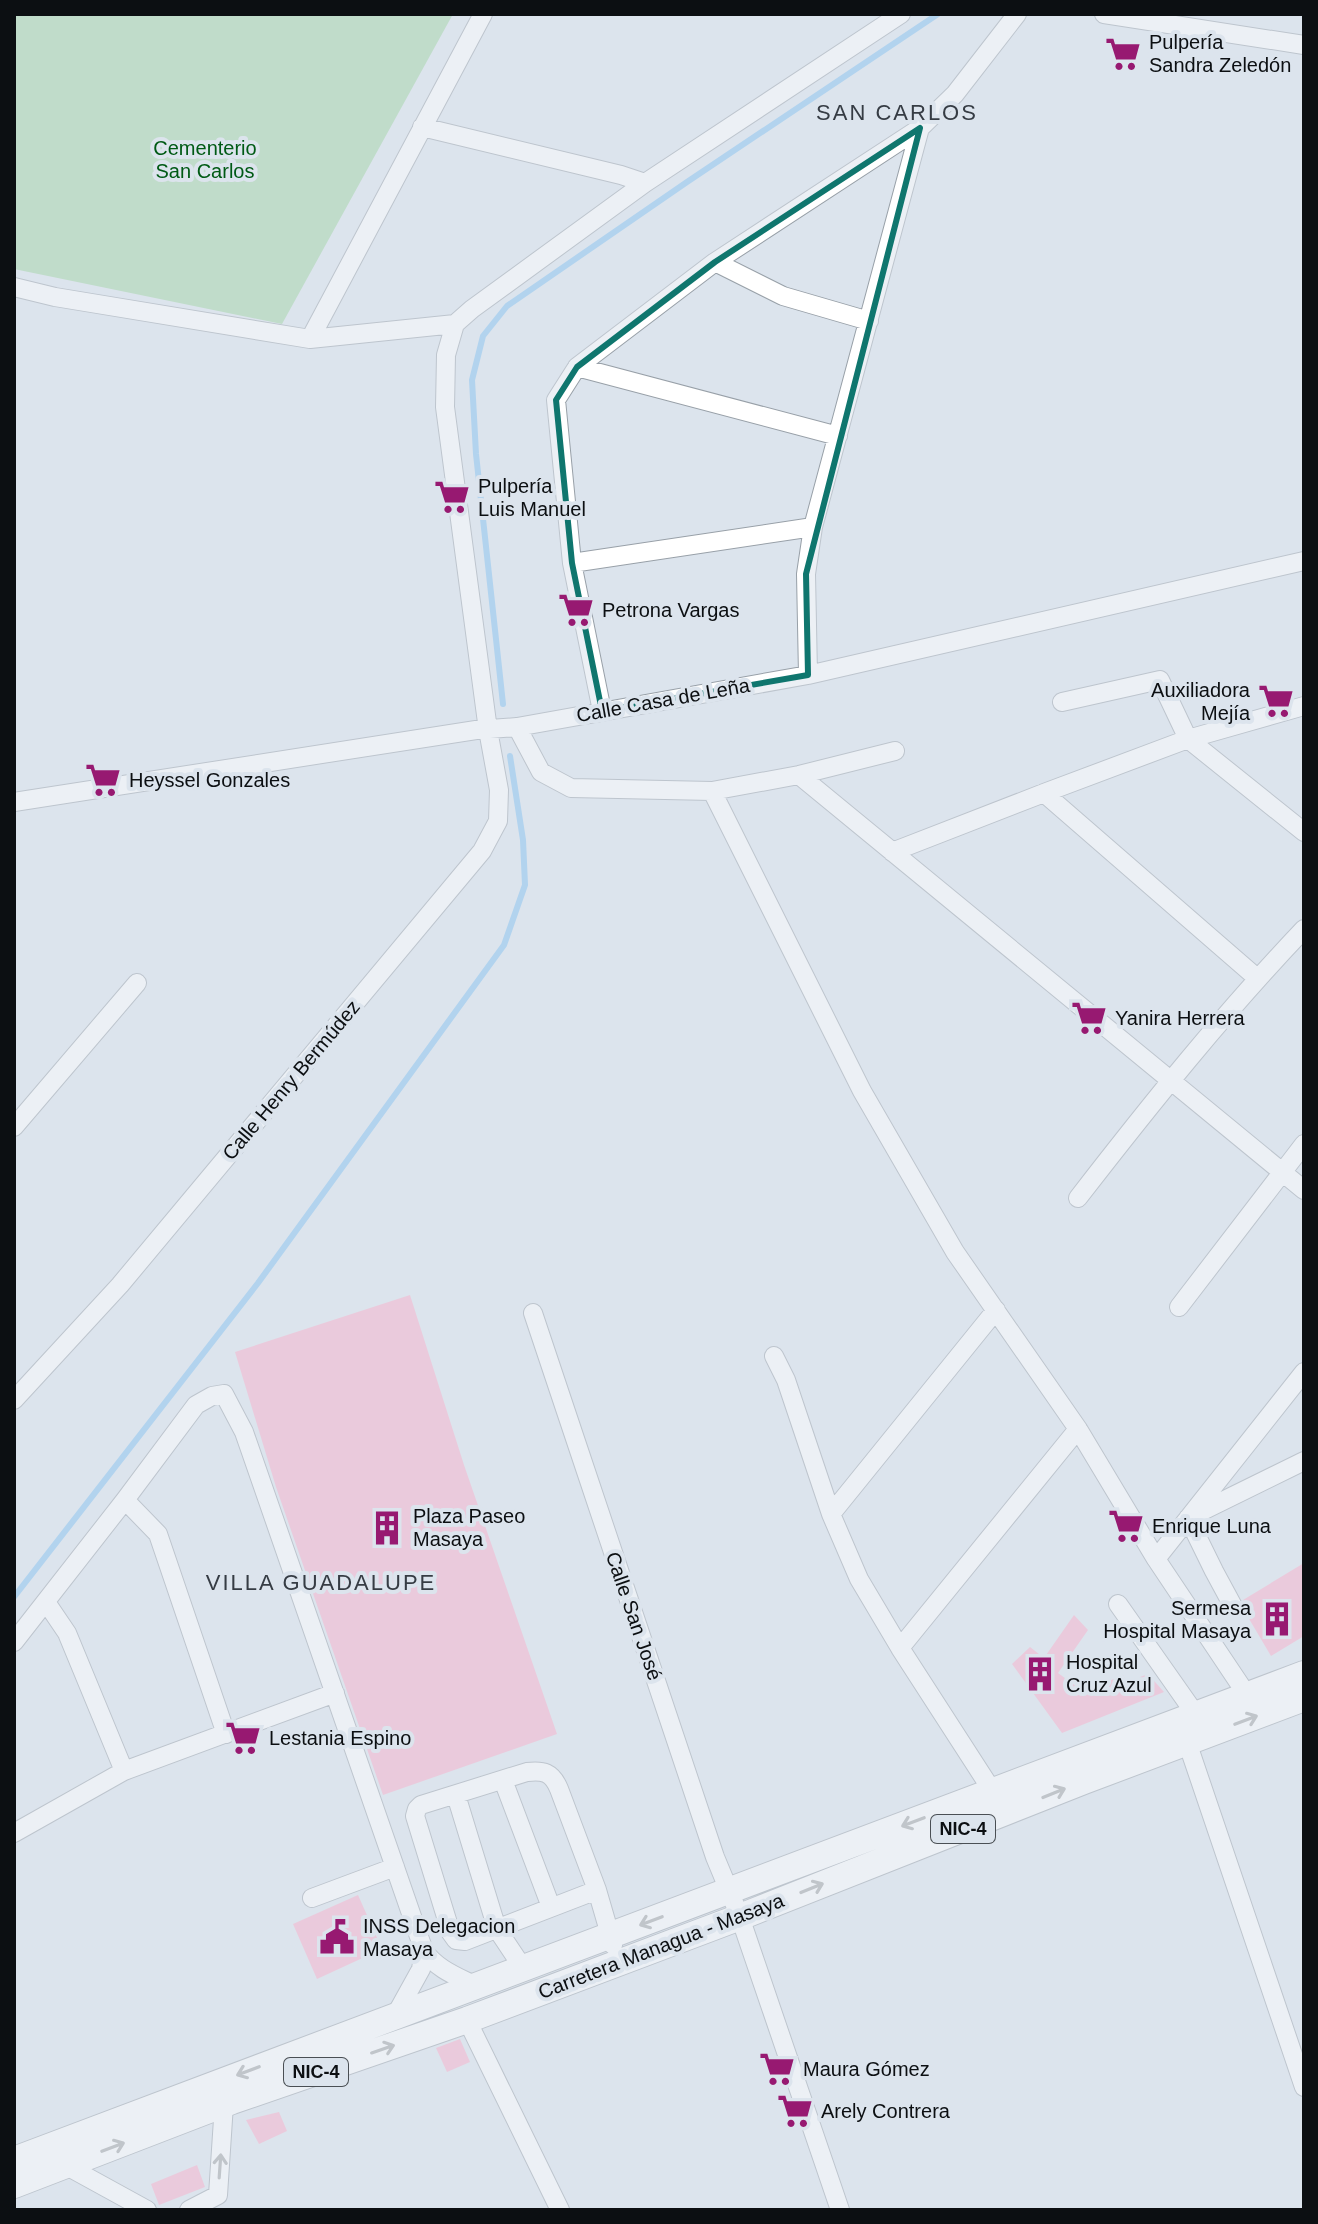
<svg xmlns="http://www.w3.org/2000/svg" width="1318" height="2224" font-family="Helvetica,sans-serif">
<rect width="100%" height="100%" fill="#dce4ed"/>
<!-- green -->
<path fill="#9dd39f" d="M14,14H453L282,324L14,269Z"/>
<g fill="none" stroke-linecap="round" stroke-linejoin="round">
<!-- stream -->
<path stroke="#7ebff0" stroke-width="6" d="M503,704L476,454L472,380L483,336L507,306L687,182L938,14
M14,1597L258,1283L504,945L525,885L523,840L510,756"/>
</g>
<!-- building -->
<path fill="#fbacc7" d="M410,1295L464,1465L557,1734L383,1795L276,1487L235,1352Z
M1304,1563V1636L1271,1656L1245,1612L1243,1600Z
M1074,1615L1088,1630L1058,1673L1084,1692L1123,1675L1127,1682L1148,1674L1164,1692L1062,1733L1012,1664L1030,1647L1044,1658Z
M358,1895L382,1949L317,1979L293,1924Z
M460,2039L470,2062L447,2072L436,2048Z
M279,2112L287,2131L259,2144L246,2120Z
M197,2165L205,2187L159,2205L151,2184Z"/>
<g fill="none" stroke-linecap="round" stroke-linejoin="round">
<!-- minor casing -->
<g stroke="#98a0a8" stroke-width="20">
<path id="minor" d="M1104,14L1304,45
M422,127L621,175L645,183
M715,262L783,296L869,321
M14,287L55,297L310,339
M455,324L310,339L483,14
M577,367L838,436
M572,563L813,527
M808,675L806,574L813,527L920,128
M1062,702L1160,680L1188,739L1304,832
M602,711L572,563L556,400L577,367L715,262L920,128L955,94L1017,14
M517,727L541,772L571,788L712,791L799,775L895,751
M799,775L1304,1190
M712,791L862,1091L955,1252L1078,1429L1156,1559L1247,1695
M1044,793L1257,978
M14,802L476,730L517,727L808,675L1304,561
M892,852L1044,793L1188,739L1304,706
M14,1127L137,983
M1078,1198C1150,1105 1223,1014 1304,929
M1179,1307L1304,1144
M533,1313L715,1857L740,1917L840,2210
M774,1356L786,1380L831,1514L859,1579L900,1648L993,1792
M14,1400L120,1285L482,851L498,821L499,790L488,730L445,407L446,355L455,324L472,309L645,183L901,14
M125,1500L158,1534L226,1734
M831,1514L996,1310
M1156,1559L1304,1372
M46,1602L67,1633L124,1771
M1118,1604L1196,1715
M1234,1608L1214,1571L1188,1518L1304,1461
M14,1642L125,1500L196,1405L212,1396L224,1394L244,1432L424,1951C437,1969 456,1976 476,1986
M900,1648L1078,1429
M1184,1733L1304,2087
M503,1780L551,1907
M456,1795L497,1929L523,1968
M14,1833L124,1771L335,1693
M597,1890L465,1941L456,1940L451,1933L415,1816L417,1809L421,1805L527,1772C543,1770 552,1772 559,1789L597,1890L613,1945
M312,1898L395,1867
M395,2016L421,1969L424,1951
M467,2020L560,2210
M65,2165L147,2210
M189,2210L218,2195L224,2104"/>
</g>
<!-- highway casing -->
<g stroke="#98a0a8" stroke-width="28">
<path id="highway" d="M14,2160L1304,1674
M14,2185L232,2101L467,2020L740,1917L1084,1781L1304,1698"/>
</g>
<!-- minor -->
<use href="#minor" stroke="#fff" stroke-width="18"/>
<!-- highway -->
<use href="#highway" stroke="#fff" stroke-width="26"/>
</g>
<!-- one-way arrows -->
<defs><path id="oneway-shaft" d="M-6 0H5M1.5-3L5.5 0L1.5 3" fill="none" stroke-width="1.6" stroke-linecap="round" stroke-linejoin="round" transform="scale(2)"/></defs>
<g stroke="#9e9fa0">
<use href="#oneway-shaft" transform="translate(1246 1720) rotate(-21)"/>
<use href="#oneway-shaft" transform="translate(1054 1793) rotate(-22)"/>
<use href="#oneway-shaft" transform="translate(913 1822) rotate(159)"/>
<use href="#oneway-shaft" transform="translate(812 1888) rotate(-22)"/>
<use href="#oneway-shaft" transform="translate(651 1921) rotate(159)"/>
<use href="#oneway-shaft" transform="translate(383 2049) rotate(-19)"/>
<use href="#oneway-shaft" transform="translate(248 2071) rotate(159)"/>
<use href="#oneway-shaft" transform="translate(113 2147) rotate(-21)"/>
<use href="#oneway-shaft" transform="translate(220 2166) rotate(-86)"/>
</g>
<!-- marked area -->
<path d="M0 0H1318V2224H0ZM920,128L806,574L808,675L602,711L572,563L556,400L577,367L715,262Z" fill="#dce4ed" fill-opacity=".55" fill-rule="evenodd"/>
<path fill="none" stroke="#0f766e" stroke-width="6" stroke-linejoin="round" d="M920,128L806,574L808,675L602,711L572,563L556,400L577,367L715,262Z"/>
<!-- icons -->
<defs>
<g id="supermarket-bare" transform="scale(2.76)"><path d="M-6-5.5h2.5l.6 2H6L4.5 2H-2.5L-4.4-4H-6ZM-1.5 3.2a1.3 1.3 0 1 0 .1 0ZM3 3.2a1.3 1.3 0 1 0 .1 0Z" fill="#971971" stroke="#dce4ed" stroke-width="2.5" paint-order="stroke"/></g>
<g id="building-bare" transform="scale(2.76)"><path d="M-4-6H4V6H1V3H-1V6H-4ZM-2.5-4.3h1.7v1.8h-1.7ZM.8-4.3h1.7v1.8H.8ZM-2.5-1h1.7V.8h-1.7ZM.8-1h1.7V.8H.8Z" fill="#971971" stroke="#dce4ed" stroke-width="2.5" paint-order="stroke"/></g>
<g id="civic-bare" transform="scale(2.76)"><path d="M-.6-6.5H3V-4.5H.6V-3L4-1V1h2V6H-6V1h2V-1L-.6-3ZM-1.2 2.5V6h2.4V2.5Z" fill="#971971" stroke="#dce4ed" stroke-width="2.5" paint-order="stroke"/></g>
</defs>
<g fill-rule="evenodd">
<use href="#supermarket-bare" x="1123" y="54"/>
<use href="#supermarket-bare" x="452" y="497"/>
<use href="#supermarket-bare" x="576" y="610"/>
<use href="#supermarket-bare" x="1276" y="701"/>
<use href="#supermarket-bare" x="103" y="780"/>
<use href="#supermarket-bare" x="1089" y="1018"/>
<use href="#supermarket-bare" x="1126" y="1526"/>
<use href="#building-bare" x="387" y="1528"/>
<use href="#building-bare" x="1277" y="1619"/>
<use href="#building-bare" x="1040" y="1674"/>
<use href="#supermarket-bare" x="243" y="1738"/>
<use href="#civic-bare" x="337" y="1937"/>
<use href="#supermarket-bare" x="777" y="2069"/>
<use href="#supermarket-bare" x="795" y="2111"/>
</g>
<g text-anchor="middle" stroke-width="8" stroke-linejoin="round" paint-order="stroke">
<!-- shield labels -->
<g fill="#dce4ed" stroke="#4a4f54" stroke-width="2">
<rect x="931" y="1815" width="64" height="28" rx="6"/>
<rect x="284" y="2058" width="64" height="28" rx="6"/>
</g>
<g font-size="18" font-weight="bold" fill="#0c0f12">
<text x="963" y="1835">NIC-4</text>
<text x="316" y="2078">NIC-4</text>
</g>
<!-- poi labels -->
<g font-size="20" fill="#0c0f12" stroke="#dce4ed" text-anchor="start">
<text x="1149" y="49">Pulpería<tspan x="1149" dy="23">Sandra Zeledón</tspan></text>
<text x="478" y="493">Pulpería<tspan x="478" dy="23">Luis Manuel</tspan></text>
<text x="602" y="617">Petrona Vargas</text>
<text x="1250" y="697" text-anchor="end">Auxiliadora<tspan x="1250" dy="23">Mejía</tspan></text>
<text x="129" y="787">Heyssel Gonzales</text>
<text x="1115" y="1025">Yanira Herrera</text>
<text x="413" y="1523">Plaza Paseo<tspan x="413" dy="23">Masaya</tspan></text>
<text x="1152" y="1533">Enrique Luna</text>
<text x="1251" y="1615" text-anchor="end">Sermesa<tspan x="1251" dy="23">Hospital Masaya</tspan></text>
<text x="1066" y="1669">Hospital<tspan x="1066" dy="23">Cruz Azul</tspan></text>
<text x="269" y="1745">Lestania Espino</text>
<text x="363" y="1933">INSS Delegacion<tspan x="363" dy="23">Masaya</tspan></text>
<text x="803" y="2076">Maura Gómez</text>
<text x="821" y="2118">Arely Contrera</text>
</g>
<!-- park labels -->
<g font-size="20" fill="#005a15" stroke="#dce4ed">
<text x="205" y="155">Cementerio<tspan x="205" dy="23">San Carlos</tspan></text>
</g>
<!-- street labels -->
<g font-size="20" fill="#0c0f12" stroke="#dce4ed">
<text transform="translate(663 700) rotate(-10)" y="7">Calle Casa de Leña</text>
<text transform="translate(291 1080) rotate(-50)" y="7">Calle Henry Bermúdez</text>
<text transform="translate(634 1616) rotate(71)" y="7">Calle San José</text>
<text transform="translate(661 1946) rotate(-21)" y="7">Carretera Managua - Masaya</text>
</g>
<!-- neighbourhood labels -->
<g font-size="22" letter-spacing="2" fill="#363c44" stroke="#dce4ed">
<text x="897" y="120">SAN CARLOS</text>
<text x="321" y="1590">VILLA GUADALUPE</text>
</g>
</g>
<!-- border -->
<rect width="1318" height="2224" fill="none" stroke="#0c0f12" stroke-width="32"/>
</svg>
